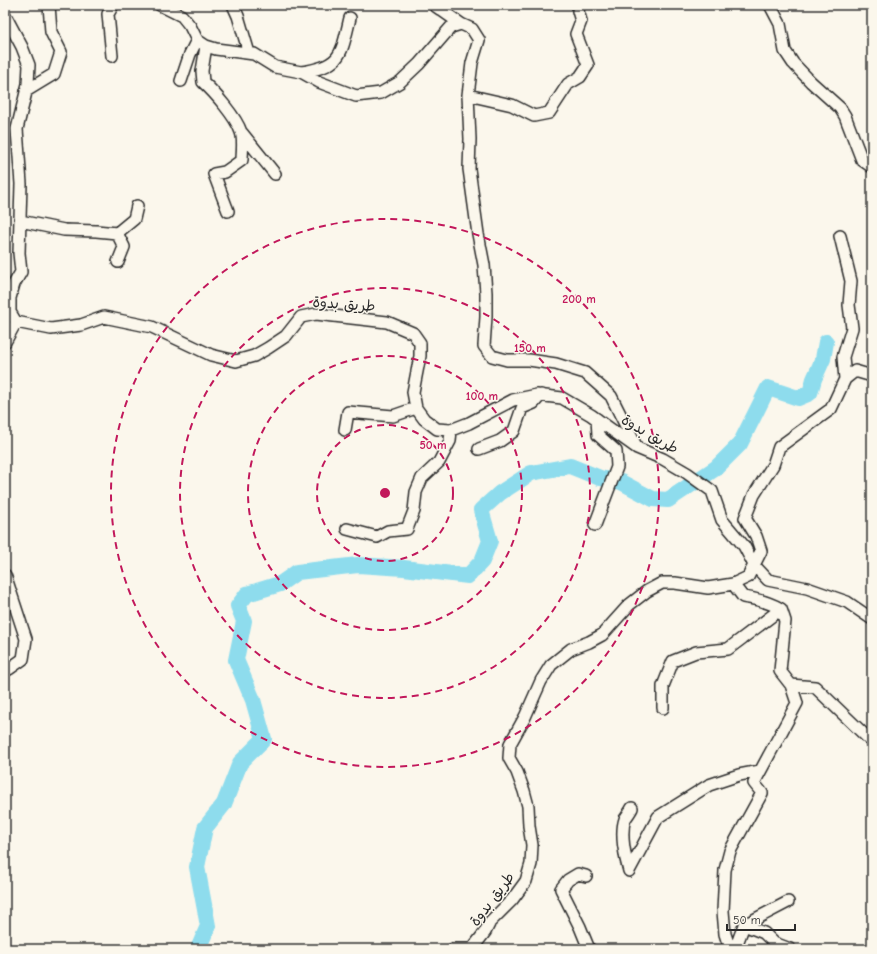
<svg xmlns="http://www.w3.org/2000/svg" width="877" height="954" font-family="'Comic Neue','Playpen Sans Arabic',sans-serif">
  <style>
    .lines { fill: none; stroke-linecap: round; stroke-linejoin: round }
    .river { stroke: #8edced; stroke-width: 16 }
    .minor-casing { stroke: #2b2b2b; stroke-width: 14 }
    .minor { stroke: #fbf7ec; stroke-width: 11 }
    .ring { fill: none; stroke: #c2185b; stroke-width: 2; stroke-dasharray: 7 5 }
    .labels { text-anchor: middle; stroke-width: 3; stroke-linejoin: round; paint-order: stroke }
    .street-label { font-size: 15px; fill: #2b2b2b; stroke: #fbf7ec }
    .centre { fill: #c2185b; stroke: #fbf7ec; stroke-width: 2 }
    .ring-label { font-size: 12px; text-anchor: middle; font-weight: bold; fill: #c2185b; stroke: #fbf7ec; stroke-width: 3; stroke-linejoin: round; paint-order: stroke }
  </style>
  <rect width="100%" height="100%" fill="#fbf7ec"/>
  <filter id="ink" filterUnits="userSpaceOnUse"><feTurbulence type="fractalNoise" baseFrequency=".025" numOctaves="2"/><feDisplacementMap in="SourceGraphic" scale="8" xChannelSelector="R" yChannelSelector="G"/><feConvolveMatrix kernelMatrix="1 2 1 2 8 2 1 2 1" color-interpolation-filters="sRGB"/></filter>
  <g filter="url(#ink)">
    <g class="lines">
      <path class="river" d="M198,949L208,926L197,867L205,828L224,804L240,763L264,739L253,700L236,660L244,621L238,606L247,594L280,584L297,572L358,565L404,568L468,576L482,561L490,541L481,510L500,493L531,473L570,466L600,478L621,482L653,499L668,500L716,468L740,444L768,388L798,398L810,393L814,379L823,359L826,342"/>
      <defs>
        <path id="minor" d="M160,5L182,16L190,26L197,40L206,46L216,49L254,54L275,67L301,72L319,82L356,96L381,93L400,82L419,64L451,27L461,24L472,29L479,40L472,63L468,95
          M233,5L238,16L249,53
          M434,5L461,24
          M579,5L578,11L581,21L576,34L588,65L580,77L568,84L549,113L534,116L512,105L468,95L470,139L469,169L478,234L484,265L486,293V317L484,346L492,356L507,360H529L556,364L585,373L611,396L636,446
          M770,5L780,24L785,51L793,63L811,82L840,108L845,116L862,160L872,167
          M5,15L22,47L29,65L28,84L17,129L21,184L19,253L21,272L14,284L10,298V312L16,322L51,329L81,325L104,317L152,327L211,355L236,361L254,356L268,348L286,336L301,317L316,314L387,322L413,333L420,343V356L413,392L416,408L424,419L437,429L451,430L469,423L513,400L537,395L562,398L591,415L637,448L663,459L687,473L712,491L722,520L744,546L754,565L748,577L733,584L708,588L675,583H662L647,591L629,605L602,635L589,642L571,649L551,665L541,681L525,717L510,744L509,758L517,772L524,791L528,806L529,826L532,845L531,864L526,881L512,900L490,922L485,932L472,949
          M206,46L202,71L203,82C215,93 236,117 241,132C244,140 242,152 242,160L225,172L214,174L228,211
          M112,56L108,14L113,5
          M301,72C342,66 341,55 350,18
          M181,81L190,54L197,40
          M26,91L54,74L61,52L51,32L49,5
          M242,133L275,174
          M20,221L64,230L96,231L117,233L134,219L137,206
          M117,233L124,247L118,262
          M840,236L851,281L849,305L852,328L843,357L845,379
          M5,342L16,322
          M872,376L855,371L845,379L831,409L779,447L773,465L754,495L745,518L756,536L761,551L754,565L768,580L807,588L847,602L872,619
          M345,430L348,412L393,416L416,408
          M479,449L500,441L514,431L522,408L534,403L541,395
          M595,525L617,467L616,451L598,435L597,419
          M347,529L377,537L388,531L407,529L414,511L416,492L422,478L439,462L450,441L451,430
          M5,575L26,639L23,659L9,669
          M791,685L815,687L872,742
          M663,708V686L673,661L696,652L728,649L781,609
          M632,808C630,812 627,816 625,819C620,833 625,858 629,871L658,817L709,785L739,775L760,771
          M586,876L578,874L568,880L561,889L580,927L589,949
          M744,925L764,933L774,943L790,949
          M453,949H472
          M730,949L725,934L723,911L725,870L730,851L762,793L754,783L797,703L791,685L780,671L785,621L781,609C769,602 757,599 743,597L733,584
          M735,949L744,925L788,902"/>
      </defs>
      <use href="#minor" class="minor-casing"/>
      <use href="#minor" class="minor"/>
    </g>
  </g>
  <g class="ring">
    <circle cx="385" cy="493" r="68"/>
    <circle cx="385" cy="493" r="137"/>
    <circle cx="385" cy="493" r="205"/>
    <circle cx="385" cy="493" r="274"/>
  </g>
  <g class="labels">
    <g class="street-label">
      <text transform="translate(344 304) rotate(4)" y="5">طريق بدوة</text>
      <text transform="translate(650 434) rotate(30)" y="5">طريق بدوة</text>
      <text transform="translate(492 899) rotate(-53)" y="5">طريق بدوة</text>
    </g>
  </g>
  <circle cx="385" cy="493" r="6" class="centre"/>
  <g class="ring-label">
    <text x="579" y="303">200 m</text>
    <text x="530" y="352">150 m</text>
    <text x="482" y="400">100 m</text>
    <text x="433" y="449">50 m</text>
  </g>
  <rect width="877" height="954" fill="none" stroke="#fbf7ec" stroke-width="20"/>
  <rect x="10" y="10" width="857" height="934" fill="none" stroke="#2b2b2b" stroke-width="1.5" filter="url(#ink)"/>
  <path d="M727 924v6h68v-6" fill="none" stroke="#2b2b2b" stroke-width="2"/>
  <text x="733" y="924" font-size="12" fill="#2b2b2b" stroke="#fbf7ec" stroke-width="3" paint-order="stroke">50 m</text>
</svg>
